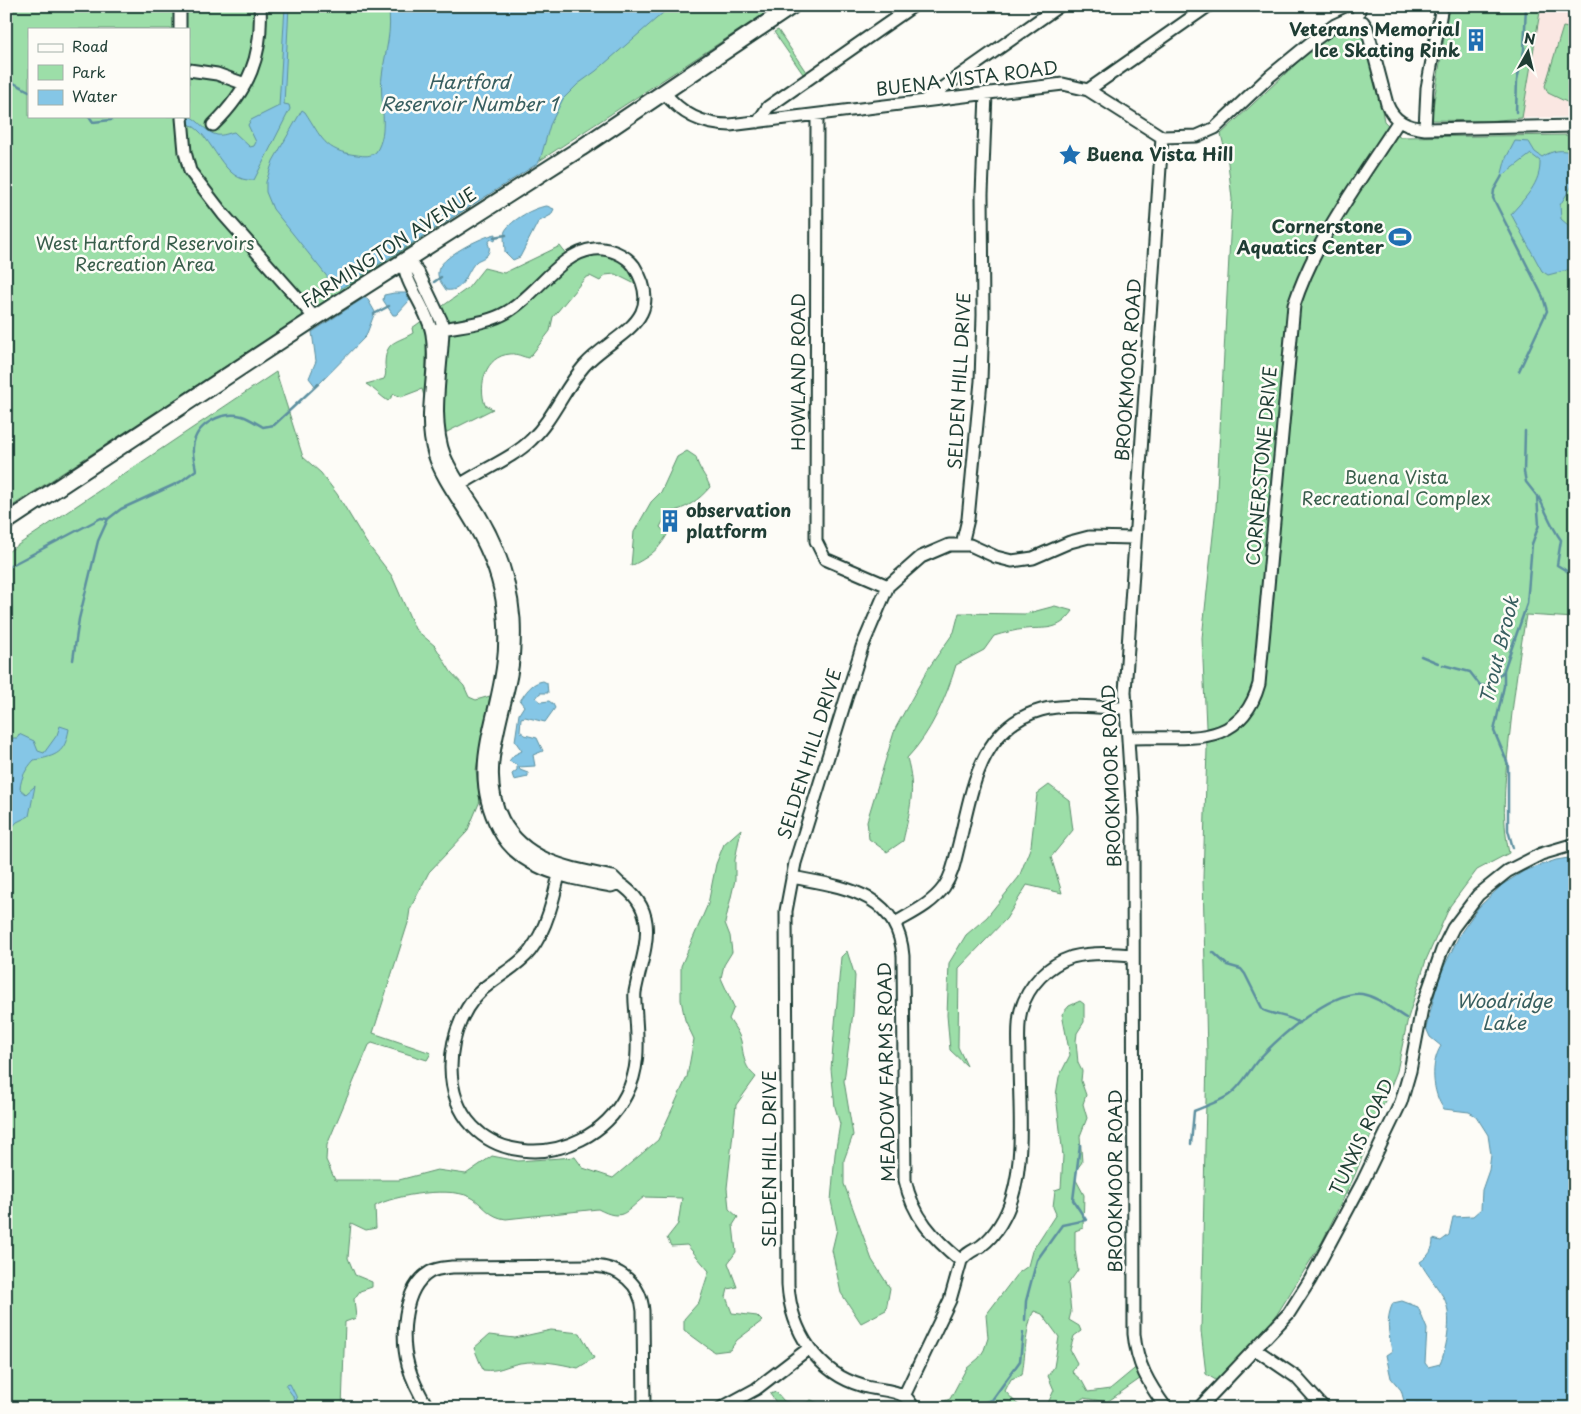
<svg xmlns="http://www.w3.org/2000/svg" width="1581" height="1414" font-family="'Playpen Sans',sans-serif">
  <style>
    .built { fill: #fae7e2 }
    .green { fill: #9cdea8; stroke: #5e8e6e; fill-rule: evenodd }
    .water { fill: #85c6e6; stroke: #5c8f9f }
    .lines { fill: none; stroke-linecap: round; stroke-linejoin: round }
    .stream { stroke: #5c8f9f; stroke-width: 2.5 }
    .minor-casing { stroke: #1f3d34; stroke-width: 15 }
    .major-casing { stroke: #1f3d34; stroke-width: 19 }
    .minor { stroke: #fdfcf7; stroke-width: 11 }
    .major { stroke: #fdfcf7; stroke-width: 15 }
    .labels { text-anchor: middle; stroke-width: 5; stroke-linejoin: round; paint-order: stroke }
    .poi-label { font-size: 18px; font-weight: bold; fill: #1f3d34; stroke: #fdfcf7; text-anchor: end }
    .street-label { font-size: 18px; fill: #1f3d34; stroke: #fdfcf7 }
    .park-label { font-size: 18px; fill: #385d4b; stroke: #fdfcf7 }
    .water-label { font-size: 19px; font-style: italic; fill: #385f60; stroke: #fdfcf7 }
  </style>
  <rect width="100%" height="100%" fill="#fdfcf7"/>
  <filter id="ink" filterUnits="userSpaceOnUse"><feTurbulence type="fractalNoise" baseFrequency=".02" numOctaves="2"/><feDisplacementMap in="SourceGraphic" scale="10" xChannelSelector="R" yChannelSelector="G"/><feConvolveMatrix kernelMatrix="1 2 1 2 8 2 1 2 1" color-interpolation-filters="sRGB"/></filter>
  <g filter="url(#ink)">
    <path class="built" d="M1541,6H1575V117L1522,118Z"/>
    <path class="green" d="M6,6H776L6,510ZM29,29H189V116H29Z
      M1449,6H1541L1522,118L1486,121L1431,120Z
      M1346,23L1367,30L1384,121L1399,137L1575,135V618L1526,615C1519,657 1513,699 1509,741C1505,779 1501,816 1509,853L1477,870L1450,906L1426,960L1408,1018L1397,1071L1354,1177L1322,1242L1261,1340L1219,1382L1206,1374L1201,1331L1207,1055L1203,878L1207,749L1202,638L1216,507L1232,199L1228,163L1221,134L1300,60L1298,54Z
      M1563,27L1575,29V106L1548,93L1545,86Z
      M778,30L806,72L803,74L774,32Z
      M560,246L569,258L609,250L643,280L635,284L615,274L605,275L600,281L590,276L585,278L553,317L550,331L529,358C523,357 516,353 510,354C485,356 478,385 485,405L493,409L439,436V397L424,396L422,389L401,397L394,394L388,401C380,396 375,389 366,384L384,379C387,373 385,370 385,363C386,340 397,343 413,333L412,328L468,288L484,268L504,273Z
      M276,372L303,457L321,473L337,494L366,542L392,576L415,629L435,646L451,672L464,686L469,697L476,700L490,696L476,770L480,801L467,832L429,872L410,909L408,923L373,1033L431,1053L427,1060L372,1043L369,1045L327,1145L326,1160L335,1180H399L437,1170L466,1174L492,1156L518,1161L575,1157L583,1168L613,1178L658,1140L687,1077L694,1039L685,1020L681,1000V966L708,904L716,864L724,844L741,829L735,860V880L725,923L730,936L732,952L724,965L721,978L734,1007L729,1019C733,1025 739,1033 741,1041C744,1056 743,1066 756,1077L736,1105L727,1188L729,1209L738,1217L733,1225L736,1252L728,1263L737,1287L728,1289L726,1297L732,1313L757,1316L762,1321L737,1340L730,1350L714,1352L684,1330V1319L699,1302L709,1271L687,1245L671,1246L667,1238L678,1224L682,1198L644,1197C625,1212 623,1222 598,1209L506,1219C490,1217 486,1208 474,1199C454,1185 394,1195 375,1206L376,1228L366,1230L351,1223L348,1258L355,1275L372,1282V1287L360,1291L354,1299L356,1318L345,1322L342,1408H6V553Z
      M687,451L696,457C698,469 706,475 710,487C699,500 685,510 668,512L660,527L667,535C658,551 647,558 631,566L634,532L651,502L661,492L677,457Z
      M1055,606L1073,611C1058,632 1046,627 1025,629C1015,630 1004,633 994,636L984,650L956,665C946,698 931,733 907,758C916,789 910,810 903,841L887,852L869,839L867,821L895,729L928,669L954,632L959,613L1025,614Z
      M1049,785L1069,800L1073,830L1051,857L1062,893L1027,885L1006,919L959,968L958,1047L967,1066L950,1050L947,1015L949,963L966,935L987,917L1019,877L1031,846L1037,794Z
      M847,951L855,976L853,1013L844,1081L853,1135L844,1160V1184L872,1260L890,1288L886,1310L861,1323L841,1293L832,1250L837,1229L831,1201L835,1154L840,1124L835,1107L831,1069L841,957Z
      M1080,1001L1084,1004V1022L1077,1033L1076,1041L1078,1063L1082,1071L1081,1081L1086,1095L1083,1104L1087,1118L1080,1136L1082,1162L1077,1169L1076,1180L1084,1195L1083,1228L1075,1231V1250L1078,1270L1068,1284L1071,1312L1069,1320L1079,1326L1081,1331L1074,1336L1070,1350L1077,1363L1072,1372L1082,1381L1088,1392L1110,1389L1139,1365L1144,1376L1107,1402L1083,1398L1069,1408H1041L1049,1401L1054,1390L1048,1376L1054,1367L1059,1337L1042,1314L1034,1311C1026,1323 1025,1358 1022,1375L1011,1379L1005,1391L1016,1403L1024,1408H933L936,1404L950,1399L966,1369L979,1358L984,1350L988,1338L986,1315L1017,1274L1028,1266L1032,1251L1056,1214L1053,1207L1055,1190L1061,1188L1063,1156L1056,1095L1059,1077L1070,1055L1062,1014L1069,1006Z
      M551,1330L580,1333L594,1358L578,1368C557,1363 541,1360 520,1363C505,1366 499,1372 483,1370L474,1348L489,1335L515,1338Z
      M776,1392L784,1401L800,1406L811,1400L818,1403L820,1408H780L770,1394Z"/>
    <path class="water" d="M285,6H289L284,104L289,105L290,109L254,180C222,184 214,135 189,124V116C199,120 206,133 217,135C223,136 229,133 234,132L250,147L254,146L256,142L248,125L251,120L279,106Z
      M388,6H671L596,71L578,84L563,99L550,125L540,160L537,164L340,289L333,284L273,209L266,192V182L273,161L302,110L305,112C322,138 324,151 357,155C365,156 370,157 376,152C390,131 379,100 382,76C385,51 393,31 388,6Z
      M1515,141L1529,142L1535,152L1542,157C1553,150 1562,149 1574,153L1575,181L1560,205L1561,219L1575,231V268L1548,275L1542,271L1511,214C1525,198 1541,183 1540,161L1531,154L1501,177L1506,158Z
      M547,206L554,209L551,215L538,222L520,257L513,260L505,252C505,246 503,237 505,231C511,220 535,207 547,206Z
      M496,234L495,241L491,239L488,243C489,246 490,248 489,251C487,258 482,258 477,261C466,270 465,293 446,290C443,285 437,279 438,272C438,258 483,236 496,234Z
      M394,293H406L410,300L396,315H393L383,300L384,295Z
      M364,298H367L375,312L366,336L316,387L309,378L316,361L312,332Z
      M543,681L547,683L548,693H540L536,698L541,702L549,701L553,704L555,708L545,722L525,717L521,718L520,731L525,735L537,738L543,751L533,755L535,766L519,767L520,770L528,773V777L514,780L512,774L517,770V765L509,761L514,755L522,751L515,741L519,714L524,706L520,701C526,692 531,683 543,681Z
      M60,726L69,729C65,753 57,756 34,760C26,769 21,777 20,789L26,794L35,786L29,816L17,822L6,834V738H17L19,734L34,741L38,751L44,753L57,735Z
      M1575,857V1408H1422L1419,1404L1406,1408L1401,1390L1391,1378L1386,1355L1392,1351C1389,1334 1385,1319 1393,1303L1402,1301L1418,1307L1427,1329L1425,1363L1428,1367L1440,1364C1447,1348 1453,1315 1444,1298C1437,1286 1427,1275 1420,1262C1429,1256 1433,1250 1433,1239L1441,1241L1449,1235L1453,1217L1473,1216L1481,1209L1482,1190L1489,1170L1491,1155L1488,1135L1476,1116L1469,1112L1444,1109C1432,1093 1430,1063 1441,1046L1430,1037L1426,1028L1435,993L1439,977L1460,934L1478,908L1502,885L1524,871L1556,860Z
      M290,1384L296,1396L299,1408H295L293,1396L285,1385Z"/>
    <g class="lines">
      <path class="stream" d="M6,79L29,91
        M1516,112L1517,80L1524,50L1526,6
        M89,116L93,122L111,120L114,116
        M1502,176L1494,190L1493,198L1543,297L1547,311L1519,371
        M494,237L506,235
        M434,282L441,277
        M374,314L389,306
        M1538,496C1546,511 1551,526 1561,540L1557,565L1575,576
        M6,568L101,518L107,519
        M1421,656L1438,663
        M73,660L79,619L98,541L108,519L121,509L180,482L196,470C195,463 192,455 193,447C195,424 222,411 242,416C249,418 256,423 263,427L274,425L318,384
        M1443,665L1470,672L1480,685L1488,686L1504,671
        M1513,848L1508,830V764L1494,731L1504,686V670L1527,604L1532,544L1539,525L1537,496L1526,482L1524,472L1525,431
        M1213,952L1227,965L1241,969L1245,974L1263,1010C1275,1016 1289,1015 1299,1023
        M1191,1144L1194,1111C1205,1106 1219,1102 1229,1095C1242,1086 1248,1072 1258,1060C1278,1038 1331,990 1362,994C1379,997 1392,1010 1406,1018
        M1025,1320L1026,1301L1037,1260L1062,1225L1086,1220L1073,1200L1080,1145
        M974,1408L978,1404L992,1400L1020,1361L1023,1333"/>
      <defs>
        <path id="minor" d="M180,6V29
          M1357,19L1360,6
          M189,70L217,74L245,84
          M1088,90L1208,6
          M664,92C681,114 702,125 730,125L1063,84L1088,90L1162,137L1197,136L1215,128L1270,76L1309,44L1335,25L1350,18L1363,22L1367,28L1387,104C1394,122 1407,127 1425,129L1575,126
          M925,100L1059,6
          M817,115L816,541L825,559L888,586
          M182,118L185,152L190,171L223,214L315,318
          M758,122L768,107L913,6
          M213,125C249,90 263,56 260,6
          M1425,129L1427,88L1442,6
          M1162,137L1125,692L1133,818L1134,1334C1137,1364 1148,1383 1166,1408
          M404,261L412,265L418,272L441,320L443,329C442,369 430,419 445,457C454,478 468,496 480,515C499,547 511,582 514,619C515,638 514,657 511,675C502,722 479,775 503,820C526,862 570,868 613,877L619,883L611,886C569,878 519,871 498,829C467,770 496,724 503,664C506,643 505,621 502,600C497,568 484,541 467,514C455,495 441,476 434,454C422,414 438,375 432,334C428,309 404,284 404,261Z
          M438,330C460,325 487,324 507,312C538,294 559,253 594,249C608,247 626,255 634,266C669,322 612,334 584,366C564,389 553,419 531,440C512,459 477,472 454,489
          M962,544L968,519L981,381L983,315L982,194L986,94
          M1128,738C1183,735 1240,752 1259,684L1294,305C1316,238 1360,181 1398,122
          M560,870C554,897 547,929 530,951C520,964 505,972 492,982C465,1000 451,1035 451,1067C452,1171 584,1176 626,1095C639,1071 638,1045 636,1018C636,1010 634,1000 635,992C643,950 663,912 619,883
          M792,877C843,887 898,892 903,956L905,1180C913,1217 933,1238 961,1261L950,1300L904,1396
          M895,923C912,913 932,904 944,887C953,874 955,859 959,844C972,791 979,727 1041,710C1068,703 1098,708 1125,708
          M961,1261C967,1252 973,1251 981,1246C996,1235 1007,1215 1012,1198C1025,1157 1019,1102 1019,1059C1019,1042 1017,1025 1021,1010C1028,985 1048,965 1072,957C1091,952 1113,953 1133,955
          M1255,1349L1296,1377L1324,1408
          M428,1408C420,1395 412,1380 408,1365C401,1339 402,1288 430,1272C437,1268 444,1268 452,1267L593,1266C620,1267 641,1284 643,1311L644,1408
          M721,1408L756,1389L808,1349
          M914,1408C911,1404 908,1398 904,1396C893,1389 875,1390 863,1386C817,1373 791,1331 788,1285L786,911L795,863L862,647L888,586L921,557L949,545H970L996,557L1012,561L1033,558L1070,542L1089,537L1134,538
          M1199,1408L1289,1313L1310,1280L1363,1181L1401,1102L1410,1071L1422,1008L1442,950L1453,928L1478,895L1508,871L1541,854L1575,844"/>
        <path id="major" d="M6,522L315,318L581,148L792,6"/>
      </defs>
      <use href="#minor" class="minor-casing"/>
      <use href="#major" class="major-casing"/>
      <use href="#minor" class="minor"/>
      <use href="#major" class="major"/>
    </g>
  </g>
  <defs>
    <symbol id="building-bare" viewBox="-9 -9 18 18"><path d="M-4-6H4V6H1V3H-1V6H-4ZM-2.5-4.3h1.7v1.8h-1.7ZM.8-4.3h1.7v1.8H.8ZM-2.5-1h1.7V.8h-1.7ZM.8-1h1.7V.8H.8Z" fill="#1f6fb2" stroke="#fdfcf7" stroke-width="2.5" paint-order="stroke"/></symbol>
    <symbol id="sight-bare" viewBox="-9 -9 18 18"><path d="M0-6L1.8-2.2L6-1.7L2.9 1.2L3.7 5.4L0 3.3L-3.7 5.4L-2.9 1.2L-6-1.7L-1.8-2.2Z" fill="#1f6fb2" stroke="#fdfcf7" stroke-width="2.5" paint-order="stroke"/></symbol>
    <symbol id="stadium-bare" viewBox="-9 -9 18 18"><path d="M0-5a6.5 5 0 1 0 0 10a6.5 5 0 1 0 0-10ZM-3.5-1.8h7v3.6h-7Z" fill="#1f6fb2" stroke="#fdfcf7" stroke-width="2.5" paint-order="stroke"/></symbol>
  </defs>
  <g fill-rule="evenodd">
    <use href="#building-bare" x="1460" y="24" width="32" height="32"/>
    <use href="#sight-bare" x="1054" y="139" width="32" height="32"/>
    <use href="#stadium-bare" x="1384" y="221" width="32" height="32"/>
    <use href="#building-bare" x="654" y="505" width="32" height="32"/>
  </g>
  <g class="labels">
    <g class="poi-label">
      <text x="1460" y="36">Veterans Memorial<tspan x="1460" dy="21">Ice Skating Rink</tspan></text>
      <text x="1086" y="161" text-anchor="start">Buena Vista Hill</text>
      <text x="1384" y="233">Cornerstone<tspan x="1384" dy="21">Aquatics Center</tspan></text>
      <text x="686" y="517" text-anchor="start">observation<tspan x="686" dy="21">platform</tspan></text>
    </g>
    <g class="street-label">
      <text transform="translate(967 79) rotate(-7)" y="6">BUENA VISTA ROAD</text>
      <text transform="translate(389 248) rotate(-33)" y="6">FARMINGTON AVENUE</text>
      <text transform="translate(1129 370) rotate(-86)" y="6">BROOKMOOR ROAD</text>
      <text transform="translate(799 372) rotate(-90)" y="6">HOWLAND ROAD</text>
      <text transform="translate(960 381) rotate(-87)" y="6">SELDEN HILL DRIVE</text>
      <text transform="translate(1262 466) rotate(-85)" y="6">CORNERSTONE DRIVE</text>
      <text transform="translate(810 754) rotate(-73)" y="6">SELDEN HILL DRIVE</text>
      <text transform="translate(1112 776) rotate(-92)" y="6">BROOKMOOR ROAD</text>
      <text transform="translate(887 1072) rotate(-91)" y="6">MEADOW FARMS ROAD</text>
      <text transform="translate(1362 1137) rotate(-65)" y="6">TUNXIS ROAD</text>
      <text transform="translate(770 1159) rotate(-90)" y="6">SELDEN HILL DRIVE</text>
      <text transform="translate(1116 1181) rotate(-90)" y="6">BROOKMOOR ROAD</text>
    </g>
    <g class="park-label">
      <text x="145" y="250">West Hartford Reservoirs<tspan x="145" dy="21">Recreation Area</tspan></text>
      <text x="1396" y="484">Buena Vista<tspan x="1396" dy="21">Recreational Complex</tspan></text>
    </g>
    <g class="water-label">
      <text x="469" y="89">Hartford<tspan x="469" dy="22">Reservoir Number 1</tspan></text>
      <text transform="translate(1499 650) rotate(-76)" y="7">Trout Brook</text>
      <text x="1504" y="1008">Woodridge<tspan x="1504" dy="22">Lake</tspan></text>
    </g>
  </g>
  <rect width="1581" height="1414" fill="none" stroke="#fdfcf7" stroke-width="25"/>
  <rect x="12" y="12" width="1556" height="1389" fill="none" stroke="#1f3d34" stroke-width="2" filter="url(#ink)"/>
  <rect x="28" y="28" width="162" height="90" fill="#fdfcf7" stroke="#a4b0a9"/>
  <rect x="38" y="44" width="25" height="8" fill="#fdfcf7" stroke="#a4b0a9"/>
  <text x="72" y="52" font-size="15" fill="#1f3d34">Road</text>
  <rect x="38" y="65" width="25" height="15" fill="#9cdea8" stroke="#a4b0a9"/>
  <text x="72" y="78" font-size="15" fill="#1f3d34">Park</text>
  <rect x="38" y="90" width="25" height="15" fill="#85c6e6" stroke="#a4b0a9"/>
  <text x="72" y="102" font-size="15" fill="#1f3d34">Water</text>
  <g transform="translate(1528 52) rotate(8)" stroke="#fdfcf7" stroke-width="4" paint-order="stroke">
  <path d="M0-4L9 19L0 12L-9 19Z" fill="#1f3d34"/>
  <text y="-8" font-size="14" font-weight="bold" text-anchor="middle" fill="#1f3d34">N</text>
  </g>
</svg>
